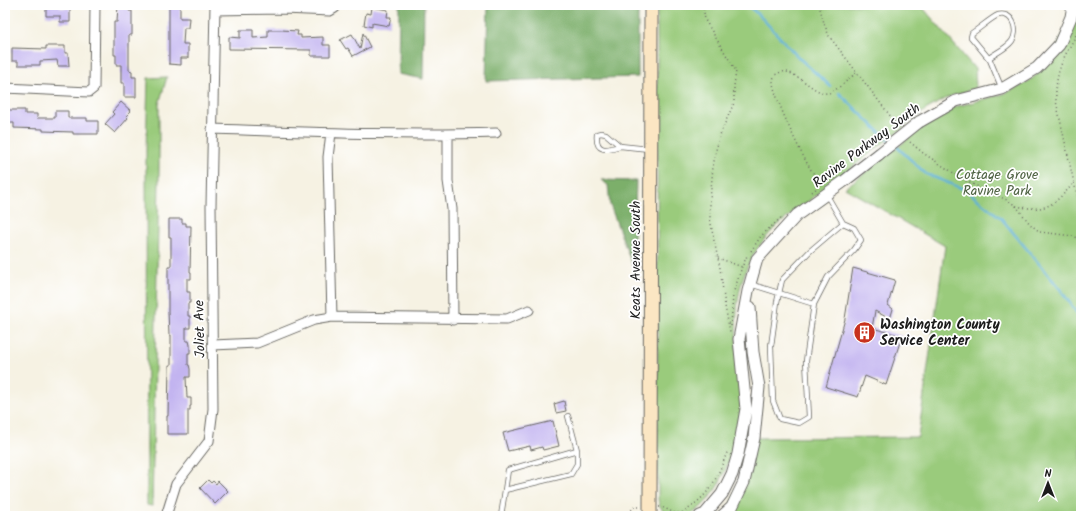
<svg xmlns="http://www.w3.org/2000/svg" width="1086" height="521" font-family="Kalam,sans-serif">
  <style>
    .green { fill: #9acb7b; stroke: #5b744c }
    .forest { fill: #7baf6b; stroke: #4c6644 }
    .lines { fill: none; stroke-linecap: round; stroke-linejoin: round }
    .stream { stroke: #5bb0d7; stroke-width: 2.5 }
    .building { fill: #c2b4f0 }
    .service-casing { stroke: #686762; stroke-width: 6 }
    .minor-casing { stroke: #686762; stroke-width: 11 }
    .tertiary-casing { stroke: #686762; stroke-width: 13 }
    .secondary-casing { stroke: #686762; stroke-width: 15 }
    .path { stroke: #686762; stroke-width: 1.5; stroke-dasharray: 1 3; stroke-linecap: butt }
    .service { stroke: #fff; stroke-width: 4.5 }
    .minor { stroke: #fff; stroke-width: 9 }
    .tertiary { stroke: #fff; stroke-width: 11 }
    .secondary { stroke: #fbe6c3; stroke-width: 13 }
    .tertiary-bridge-casing { stroke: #686762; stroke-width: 13; stroke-linecap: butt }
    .tertiary-bridge { stroke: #fff; stroke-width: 11 }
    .labels { text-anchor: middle; stroke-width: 3.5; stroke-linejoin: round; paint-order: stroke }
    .street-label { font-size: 14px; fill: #1c1c1c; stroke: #fff }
    .park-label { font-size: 14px; fill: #4e6242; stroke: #fff }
    .poi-label { font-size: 14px; font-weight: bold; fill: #1c1c1c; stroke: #fff; text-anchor: start }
  </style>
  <rect width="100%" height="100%" fill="#fff"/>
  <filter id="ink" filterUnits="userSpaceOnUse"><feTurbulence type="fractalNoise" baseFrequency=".025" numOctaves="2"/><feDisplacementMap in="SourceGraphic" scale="8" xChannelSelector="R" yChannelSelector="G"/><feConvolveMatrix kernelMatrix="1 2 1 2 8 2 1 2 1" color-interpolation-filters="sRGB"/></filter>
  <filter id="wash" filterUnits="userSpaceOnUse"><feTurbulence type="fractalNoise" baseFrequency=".012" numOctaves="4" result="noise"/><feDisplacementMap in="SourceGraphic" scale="16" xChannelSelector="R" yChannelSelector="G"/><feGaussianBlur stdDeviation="0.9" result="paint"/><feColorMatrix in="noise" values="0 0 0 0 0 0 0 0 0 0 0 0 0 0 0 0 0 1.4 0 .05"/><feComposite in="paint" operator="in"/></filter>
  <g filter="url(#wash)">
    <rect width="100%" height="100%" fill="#f6f2e3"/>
    <path class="green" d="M657,5H916L924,9L975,69L976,88L951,96L927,109L778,225C729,271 735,319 739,380C741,397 742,421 739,438C737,447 731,457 727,466C721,480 716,491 706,502C701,507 693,515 686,516C672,519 659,513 658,498Z
      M1078,5H1081V516H727L757,438L918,437L945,246L845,188L931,121L955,107L1003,94L1023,85L1034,77L1048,64Z
      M167,77L159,104V179L152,506L147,505L146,151L148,78Z"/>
    <path class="forest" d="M399,5H424L423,79L398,74Z
      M488,5H638V77L486,81Z
      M601,180L636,181L633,267L610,205L608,185Z"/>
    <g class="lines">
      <path class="stream" d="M747,5L759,15L799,58L830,86
        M839,93L889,141
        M895,145L926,174L966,190L1001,218L1060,289L1081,319"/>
    </g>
    <g id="blocks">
      <path class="building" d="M46,5H60V8H70V22H60V16H46Z
        M118,5H129V11H132V35H129V70L132,71V77H136V97H124V83H121V65H116V55H114V22H117Z
        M169,5H180V18H189L188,28H184L183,44H188V58H181V65L169,64Z
        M372,7L388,10L387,17H391L389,26L372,23V27L364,25L366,13L371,14Z
        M240,30H253V38L268,37V30H281L298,31L297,35H301V38L323,37V45H330V56H311V50L229,49V37L240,38Z
        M363,33L370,47L353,56L348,48L346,49L340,40L352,34L360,49Z
        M46,46H65V53H68L69,66H58L57,60L40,61V65H18V61H12V48L46,49Z
        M121,102L131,111L126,116L128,118L115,133L105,124L114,114L112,112Z
        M5,110H25V114H37V118H55V111H68V118H87V121H98V134H73V132L43,131V129L14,128V123H5Z
        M169,219H182V223H186V226H191L190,272H191V279H187V292H190V303H188V316H190V328H186V341H189L190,345V353H188V365H189L190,369V377H186L187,398H191V406H190V410H188V434H167V416H168L169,365H171V335H169L168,311V267H171V237H169Z
        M853,268L895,280L888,305L893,309L890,319L875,311L872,328L902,336L886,385L865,376L858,397L826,387L845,319Z
        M564,401L566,411L556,413L554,404Z
        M553,421L559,446L543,450L542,447L531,450L530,446L508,451L503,433Z
        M208,480L211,483L213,481L216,484L218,481L228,491L215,504L200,488Z"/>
    </g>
  </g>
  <g filter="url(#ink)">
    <use href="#blocks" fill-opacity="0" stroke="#686762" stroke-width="1"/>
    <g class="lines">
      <defs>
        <path id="service" d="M989,58C996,53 1007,48 1012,41C1019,31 1013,11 998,15C991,18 979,29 972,33L971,37L990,60L1002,89
          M601,133L606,134L620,146C607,150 595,153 597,134Z
          M620,146L649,149
          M826,194L843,223L810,251L782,280L777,302L771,346L773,401L780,419L799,423L809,417L806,361L814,304L828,277L854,250L861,240L854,228L843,223
          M750,284L814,304
          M505,490L508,470L577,450
          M167,514L176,516
          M501,516L505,490L571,474L577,464V450L568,416"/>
        <path id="minor" d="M215,10L284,9L330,11L335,8V5
          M5,88L89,92L94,88L95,5
          M212,129C307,132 401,136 496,133
          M331,133L328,157L332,317
          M448,135V181L452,209L453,320
          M213,345L257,343L314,320L332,317L507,319L529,310
          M166,516L176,484L209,441L213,409L211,206L215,5"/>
        <path id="tertiary" d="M919,122L956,101L1002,89L1037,68L1059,45L1071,17L1073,5
          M700,516L705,514L722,494L732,474L738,454L746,409L739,339L748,291L757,259L797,215L843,182L879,154
          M722,516L732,507L744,482L754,438L759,387L753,352L750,307"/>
        <path id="secondary" d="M650,516L651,5"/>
      </defs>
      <use href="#service" class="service-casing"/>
      <use href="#minor" class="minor-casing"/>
      <use href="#tertiary" class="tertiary-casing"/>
      <use href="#secondary" class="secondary-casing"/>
      <path class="path" d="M703,5L705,20L736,71L734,86V103L721,132L716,150L713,167L710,200V218L713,236L720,268L725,306L730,332
        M819,5L824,23L829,36L898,126
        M910,142L923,153L966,181L1009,201L1016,206L1030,224L1040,232L1072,236L1081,239
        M1074,183L1081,208
        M812,192L823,183C820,180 816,177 814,174C804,162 773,95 773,82C773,79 774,75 777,74C792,63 813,96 829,93C836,91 850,78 856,73
        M1016,206C1048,213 1054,204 1074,183L1056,101C1055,82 1059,66 1068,50C1073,41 1078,32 1081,22
        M751,251L761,236L783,216
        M718,258L742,267L747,256
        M731,326L733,294L742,267
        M659,507C667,507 671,514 680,513C685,512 689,509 693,505C713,491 719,472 728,450
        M626,516L634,507H640"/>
      <use href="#service" class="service"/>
      <use href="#minor" class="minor"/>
      <use href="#tertiary" class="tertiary"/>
      <use href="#secondary" class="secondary"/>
      <defs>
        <path id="tertiary-bridge" d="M879,154L919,122"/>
      </defs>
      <use href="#tertiary-bridge" class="tertiary-bridge-casing"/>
      <use href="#tertiary-bridge" class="tertiary-bridge"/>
    </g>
  </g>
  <defs>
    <symbol id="building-disc" viewBox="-11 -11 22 22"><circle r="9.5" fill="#c8321e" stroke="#fff"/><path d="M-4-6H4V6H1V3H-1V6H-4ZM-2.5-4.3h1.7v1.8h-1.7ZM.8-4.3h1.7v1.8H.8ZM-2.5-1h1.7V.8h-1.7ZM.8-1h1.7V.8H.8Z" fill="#fff"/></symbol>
  </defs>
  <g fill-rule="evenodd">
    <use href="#building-disc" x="852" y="320" width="25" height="25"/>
  </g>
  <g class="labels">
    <g class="street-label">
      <text transform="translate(866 145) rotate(-37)" y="5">Ravine Parkway South</text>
      <text transform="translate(635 260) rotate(-90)" y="5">Keats Avenue South</text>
      <text transform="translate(199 329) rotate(-91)" y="5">Joliet Ave</text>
    </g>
    <g class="park-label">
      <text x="997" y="179">Cottage Grove<tspan x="997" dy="16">Ravine Park</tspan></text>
    </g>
    <g class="poi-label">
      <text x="880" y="329">Washington County<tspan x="880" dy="16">Service Center</tspan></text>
    </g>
  </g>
  <rect width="1086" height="521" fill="none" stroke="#fff" stroke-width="20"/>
  <g transform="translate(1048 483)" stroke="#ffffff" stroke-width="3" paint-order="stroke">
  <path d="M0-3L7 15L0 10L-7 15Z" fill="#1c1c1c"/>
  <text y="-6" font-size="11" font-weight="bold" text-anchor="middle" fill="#1c1c1c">N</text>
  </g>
</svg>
